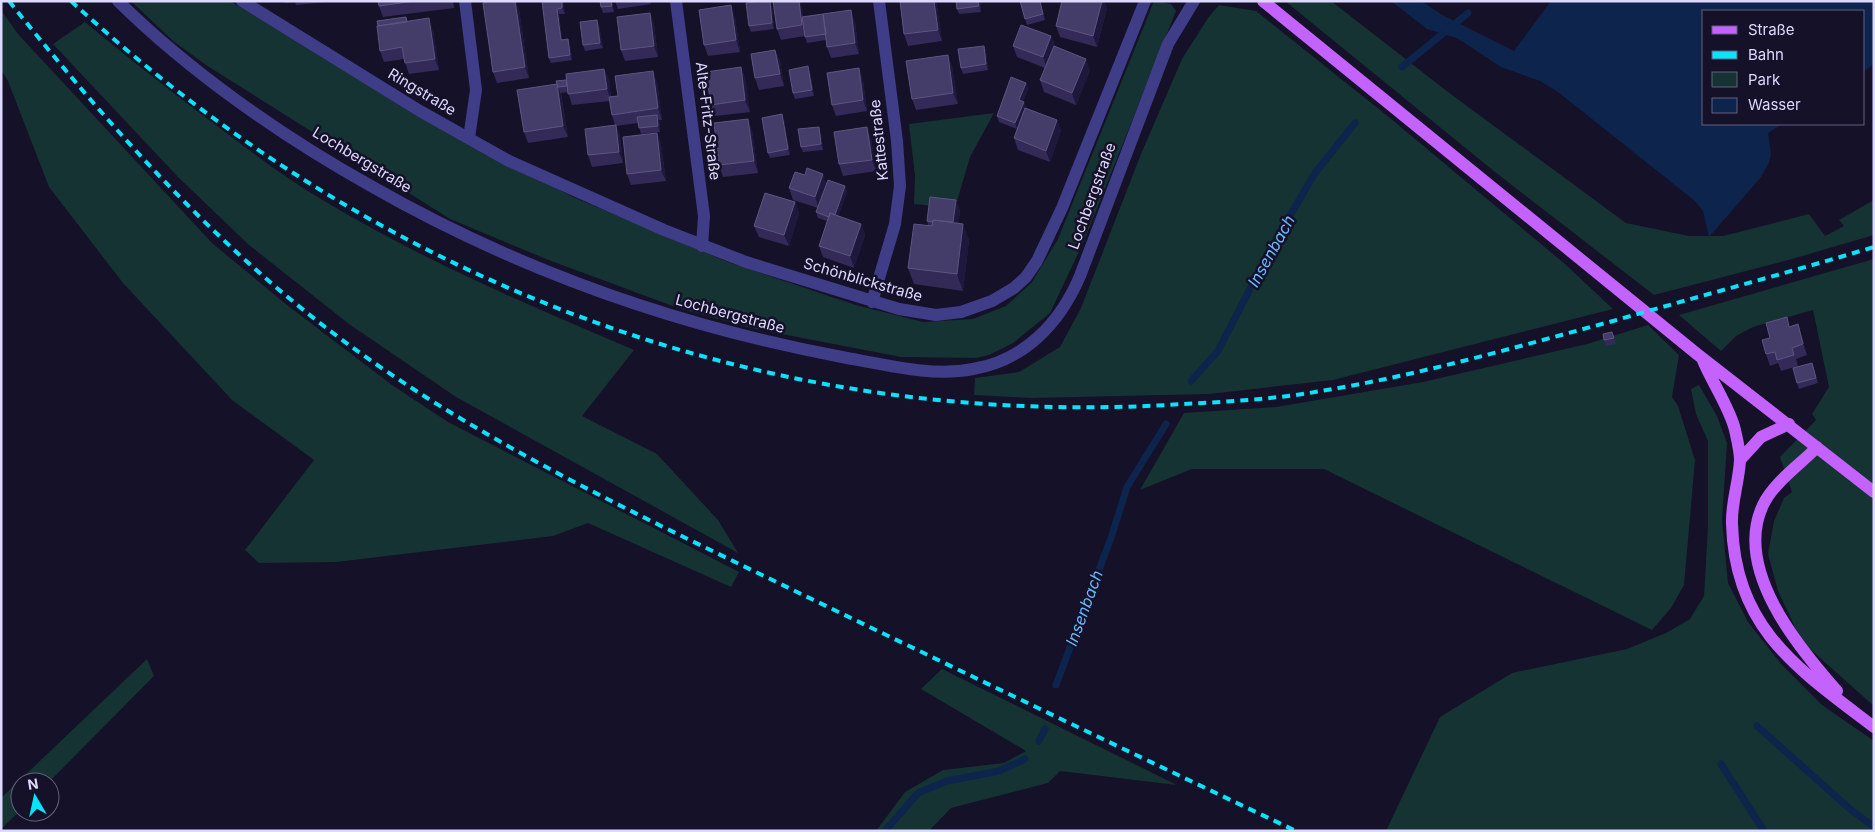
<svg xmlns="http://www.w3.org/2000/svg" width="1875" height="832" font-family="Inter,sans-serif">
  <style>
    .green { fill: #143332 }
    .water { fill: #0d244c }
    .lines { fill: none; stroke-linecap: round; stroke-linejoin: round }
    .stream { stroke: #0d244c; stroke-width: 7 }
    .minor { stroke: #3f3c88; stroke-width: 12 }
    .major { stroke: #c362fd; stroke-width: 12 }
    .rail { stroke: #08e4fc; stroke-width: 4; stroke-dasharray: 8 6; stroke-linecap: butt }
    .wall { fill: #332a57 }
    .shaded-wall { fill: #1f183d }
    .building { fill: #453d69; stroke: #5d5580 }
    .labels { text-anchor: middle; stroke-width: 5; stroke-linejoin: round; paint-order: stroke }
    .street-label { font-size: 15px; fill: #ded9ff; stroke: #151129 }
    .water-label { font-size: 16px; font-style: italic; fill: #69b9fd; stroke: #151129 }
  </style>
  <rect width="100%" height="100%" fill="#151129"/>
  <path class="green" d="M131,1H230L458,138L573,197L728,262L856,305L923,322L973,319L1006,306L1032,282L1058,239L1154,1L1171,4L1176,11L1084,241L1050,313L1013,343L989,355L976,358L901,357L751,328L678,308L546,259L450,219L206,65L173,41Z
    M1285,1H1331L1448,92L1626,223L1689,236H1723L1809,214L1825,236L1844,226L1839,220L1874,200V235L1792,259L1654,295L1495,172Z
    M1219,5L1256,11L1390,118L1565,264L1613,309L1333,380L1209,394L1032,398L974,395L975,378L1019,372L1060,347L1081,308L1141,154L1182,59L1208,18Z
    M1,10L18,34L212,243L287,305L392,385L448,422L739,572L731,587L588,523L553,536L336,562L259,563L245,550L314,460L232,400L123,283L49,187L8,81L1,70Z
    M85,22C127,57 169,90 213,123C248,149 283,177 321,199C420,259 528,305 634,350L582,416L657,454L718,520L738,553L456,397L349,324L249,245L178,177L53,44Z
    M994,113L970,157L955,208L914,204L915,175L909,124Z
    M1874,259V706L1802,642L1778,591L1768,554L1774,521L1784,498L1792,492L1780,457L1816,420L1812,414L1829,387L1813,310L1753,327L1736,336L1721,351L1679,315Z
    M1648,325L1679,355L1672,397L1678,406L1695,460L1684,585L1671,608L1652,630L1324,469H1192L1140,490L1184,413L1276,407L1423,382L1587,344Z
    M1699,385L1717,416L1727,443L1722,520L1728,583L1748,622L1782,665L1822,705L1874,741V831H1386L1440,717L1512,673L1627,649L1666,633L1690,619L1704,596L1708,526V441L1696,414L1691,389Z
    M147,659L154,676L49,782H20V811L1,829V798Z
    M942,669L1177,785L1060,771L1048,783L951,808L929,831H876L905,792L943,770L1004,763L1026,751L921,689Z"/>
  <path class="water" d="M1391,1H1421L1444,16L1514,51L1551,1H1874V64L1864,71V11H1704V124H1782L1768,133L1771,154L1769,163L1761,177L1709,237L1703,211L1695,201L1558,92L1540,81L1501,67L1457,38L1427,29Z"/>
  <g class="lines">
    <path class="stream" d="M1402,67L1468,13
      M1191,381L1218,351L1271,248L1315,173L1355,123
      M1056,685L1111,538L1127,487L1166,424
      M1757,726L1850,809L1874,827
      M1039,741L1045,729
      M1721,764L1764,831
      M885,831L918,793L947,781L999,771L1025,759"/>
    <path class="minor" d="M118,1C190,72 283,137 371,186C518,270 680,327 847,358C887,365 933,377 973,369C1025,360 1060,323 1080,276L1168,44L1194,1
      M242,1L420,111L509,161L664,230L746,262L899,309L936,315L961,312L992,301L1014,288L1026,277L1037,261L1062,208L1145,1
      M465,1L476,90L469,138
      M676,1L704,216L702,246
      M872,302L895,224L900,186L897,141L879,1"/>
    <path class="major" d="M1263,1L1697,354L1874,492
      M1702,358C1711,381 1730,408 1735,430C1737,439 1740,451 1740,460C1739,482 1731,503 1732,524C1735,629 1798,669 1874,727
      M1817,447C1800,465 1774,482 1763,505C1733,569 1798,647 1837,691
      M1740,460L1761,437L1789,424"/>
    <path class="rail" d="M9,1C108,125 213,244 341,339C481,443 641,516 797,592C963,672 1129,752 1296,831
      M71,1C373,279 755,428 1167,405C1218,402 1271,400 1321,391C1420,375 1516,347 1613,321C1700,296 1787,273 1874,247"/>
  </g>
  <path class="wall" d="M284,1H326V2L296,5L295,2L285,3Z
    M378,1H453L454,8L383,17L379,6Z
    M542,1H563L565,14H559L562,40L570,45L572,60L551,63L549,58Z
    M600,1H612L614,12L603,13L601,7Z
    M615,1H650L651,4L618,9Z
    M900,1H936L937,6L942,41L908,46L904,34Z
    M956,1H980L981,12L959,14L957,9Z
    M1020,1H1040L1045,20L1027,25Z
    M1062,1H1104L1107,8L1097,47L1060,37L1056,26Z
    M772,6L774,29L751,32L749,26Z
    M519,9L529,78L497,83L493,72Z
    M650,13L654,24L658,57L625,61L621,50Z
    M406,17L408,22L433,30L439,70L409,74L404,59L384,62L380,51Z
    M735,17L740,52L708,56L704,45Z
    M804,17L855,22L859,54L831,58L827,47L826,40L807,43L805,36L781,40L777,29Z
    M597,20L599,25L603,48L585,51L583,45Z
    M1051,36L1055,46L1090,70L1076,105L1044,92L1040,80L1045,68L1017,57L1013,46Z
    M984,46L986,51L988,70L963,74L961,68Z
    M775,50L780,61L784,86L759,90L755,78Z
    M952,66L958,104L916,110L912,99Z
    M741,67L745,78L750,112L715,116L711,105Z
    M604,69L609,80L611,97L618,96L657,82L662,120H659L660,132L641,134L638,123L616,126L620,136L623,163L592,167L588,155L615,125L612,115L610,101L572,105L568,92L561,93L568,137L528,143L524,132L557,84L566,80Z
    M810,72L814,96L795,99L793,93Z
    M863,80L867,111L836,116L832,105Z
    M1026,83L1028,89L1023,101L1026,108L1057,120L1061,131L1050,162L1018,150L1014,138L1017,129L999,122L997,116Z
    M784,120L790,155L770,158L768,153Z
    M752,130L758,173L723,177L719,165Z
    M657,133L661,144L666,181L631,185L627,174Z
    M821,133L823,150L803,152L801,147Z
    M871,139L876,171L843,176L839,164Z
    M826,184L845,186L847,192L838,216L861,224L865,235L854,268L823,257L819,246L827,221L818,218L816,212L818,208L793,200L789,188Z
    M956,200L960,212L958,223L969,240L963,291L914,284L908,268L928,225L927,221Z
    M795,202L799,213L789,246L759,237L754,226Z
    M1798,324L1807,355L1796,359L1798,366L1781,371L1778,363L1770,366L1766,354L1770,338L1790,327Z
    M1614,338L1616,344L1606,346L1604,340Z
    M1812,363L1818,383L1799,389L1797,383Z"/>
  <path class="shaded-wall" d="M515,1H516L519,9L529,78L525,67Z
    M562,1H563L565,14L562,8Z
    M611,1H612L614,12L612,6Z
    M770,1L772,6L774,29L772,23Z
    M799,1H801L806,36L802,25Z
    M934,1H936L937,6L942,41L938,30Z
    M978,1H980L981,12L979,6Z
    M1102,1H1104L1107,8L1097,47L1093,36Z
    M731,5L735,17L740,52L736,40Z
    M557,9L559,14L563,46L561,40Z
    M851,10L855,22L859,54L855,43Z
    M650,13L654,24L658,57L654,46Z
    M429,18L433,30L439,70L435,59Z
    M597,20L599,25L603,48L600,43Z
    M1051,36L1055,47L1047,69L1043,57Z
    M568,39L570,45L572,60L570,55Z
    M984,46L986,51L988,70L986,64Z
    M775,50L780,61L784,86L780,74Z
    M948,55L952,66L958,104L953,93Z
    M1086,59L1090,70L1076,105L1072,93Z
    M808,66L810,72L814,96L812,90Z
    M741,67L745,78L750,112L745,100Z
    M859,68L863,80L867,111L863,100Z
    M604,69L609,80L611,100L607,89Z
    M653,71L657,82L662,120L658,108Z
    M1026,83L1028,89L1021,106L1019,100Z
    M557,84L561,95L568,137L563,126Z
    M1024,102L1026,108L1017,129L1015,123Z
    M782,114L784,120L790,155L788,149Z
    M657,115L659,120L660,132L658,126Z
    M748,119L752,130L758,173L754,161Z
    M1057,120L1061,131L1050,162L1046,151Z
    M616,125L620,136L623,163L619,152Z
    M819,127L821,133L823,150L821,144Z
    M867,127L871,139L876,171L872,160Z
    M657,133L661,144L666,181L661,170Z
    M823,174L827,185L819,208L815,197Z
    M845,186L847,192L836,224L833,218Z
    M956,200L960,212L957,235L953,224Z
    M795,202L799,213L789,246L784,235Z
    M861,224L865,235L854,268L850,256Z
    M963,224L969,240L963,291L957,274Z
    M1798,324L1802,336L1807,355L1803,344Z"/>
  <path class="building" d="M378,1H415L379,6Z
    M492,1H515L525,67L493,72L483,3Z
    M542,1H562V8L557,9L561,40L568,39L570,55L549,58Z
    M600,1H611L612,6L601,7Z
    M760,1H770L772,23L749,26L746,3Z
    M773,1H799L802,25L777,29Z
    M900,1H934L938,30L904,34Z
    M956,1H978L979,6L957,9Z
    M1020,1H1040L1043,14L1025,19Z
    M1062,1H1102L1093,36L1056,26Z
    M731,5L736,40L704,45L699,10Z
    M851,10L855,43L827,47L823,14Z
    M650,13L654,46L621,50L617,17Z
    M823,14L826,34L805,37L802,17Z
    M406,17L407,22L378,26L377,21Z
    M429,18L435,59L405,63L402,47L380,51L377,26Z
    M597,20L600,43L583,45L580,22Z
    M1021,25L1051,36L1043,57L1013,46Z
    M984,46L986,64L961,68L958,49Z
    M1054,46L1086,59L1072,93L1040,80Z
    M775,50L780,74L755,78L751,54Z
    M948,55L953,93L912,99L906,61Z
    M808,66L812,90L793,93L789,70Z
    M741,67L745,100L711,105L706,72Z
    M859,68L863,100L832,105L827,73Z
    M604,69L607,89L568,94L566,74Z
    M653,71L658,108L612,115L609,97L618,96L615,76Z
    M1011,77L1026,83L1019,100L1024,102L1015,123L997,116Z
    M566,80L567,86L558,87L556,81Z
    M557,84L563,126L524,132L517,90Z
    M1025,108L1057,120L1046,151L1014,138Z
    M782,114L788,149L768,153L762,118Z
    M657,115L658,126L639,128L637,117Z
    M748,119L754,161L719,165L714,123Z
    M616,125L619,152L588,155L585,129Z
    M819,127L821,144L801,147L798,129Z
    M867,127L872,160L839,164L834,132Z
    M657,133L661,170L627,174L623,137Z
    M807,168L823,174L815,197L789,188L795,172L805,175Z
    M828,180L845,186L835,215L830,213L829,217L816,212Z
    M765,193L795,202L784,235L754,226Z
    M930,197L956,200L953,222L933,220V222L927,221Z
    M830,213L861,224L850,256L819,246Z
    M933,220L963,224L957,274L908,268L914,224L932,226Z
    M1787,317L1789,327L1798,324L1803,344L1792,348L1794,355L1777,360L1775,352L1766,354L1762,340L1770,338L1766,323Z
    M1612,332L1614,338L1604,340L1603,334Z
    M1812,363L1816,378L1797,383L1793,368Z"/>
  <g class="labels">
    <g class="street-label">
      <text transform="translate(422 92) rotate(31)" y="5">Ringstraße</text>
      <text transform="translate(708 121) rotate(83)" y="5">Alte-Fritz-Straße</text>
      <text transform="translate(879 140) rotate(-96)" y="5">Kattestraße</text>
      <text transform="translate(362 160) rotate(31)" y="5">Lochbergstraße</text>
      <text transform="translate(1092 196) rotate(-70)" y="5">Lochbergstraße</text>
      <text transform="translate(863 280) rotate(16)" y="5">Schönblickstraße</text>
      <text transform="translate(730 314) rotate(15)" y="5">Lochbergstraße</text>
    </g>
    <g class="water-label">
      <text transform="translate(1271 251) rotate(-61)" y="6">Insenbach</text>
      <text transform="translate(1084 608) rotate(-70)" y="6">Insenbach</text>
    </g>
  </g>
  <rect width="1875" height="832" fill="none" stroke="#ded9ff" stroke-width="5"/>
  <rect x="1702" y="10" width="162" height="115" fill="#151129" stroke="#65617f"/>
  <rect x="1712" y="26" width="25" height="8" fill="#c362fd" stroke="#65617f"/>
  <text x="1748" y="35" font-size="15" fill="#ded9ff">Straße</text>
  <rect x="1712" y="51" width="25" height="8" fill="#08e4fc" stroke="#65617f"/>
  <text x="1748" y="60" font-size="15" fill="#ded9ff">Bahn</text>
  <rect x="1712" y="72" width="25" height="15" fill="#143332" stroke="#65617f"/>
  <text x="1748" y="85" font-size="15" fill="#ded9ff">Park</text>
  <rect x="1712" y="98" width="25" height="15" fill="#0d244c" stroke="#65617f"/>
  <text x="1748" y="110" font-size="15" fill="#ded9ff">Wasser</text>
  <g transform="translate(35 797) rotate(351)"><circle r="24" fill="#151129" stroke="#65617f"/>
  <path d="M0-4L9 19L0 12L-9 19Z" fill="#08e4fc"/>
  <text y="-8" font-size="14" font-weight="bold" text-anchor="middle" fill="#ded9ff">N</text>
  </g>
</svg>
